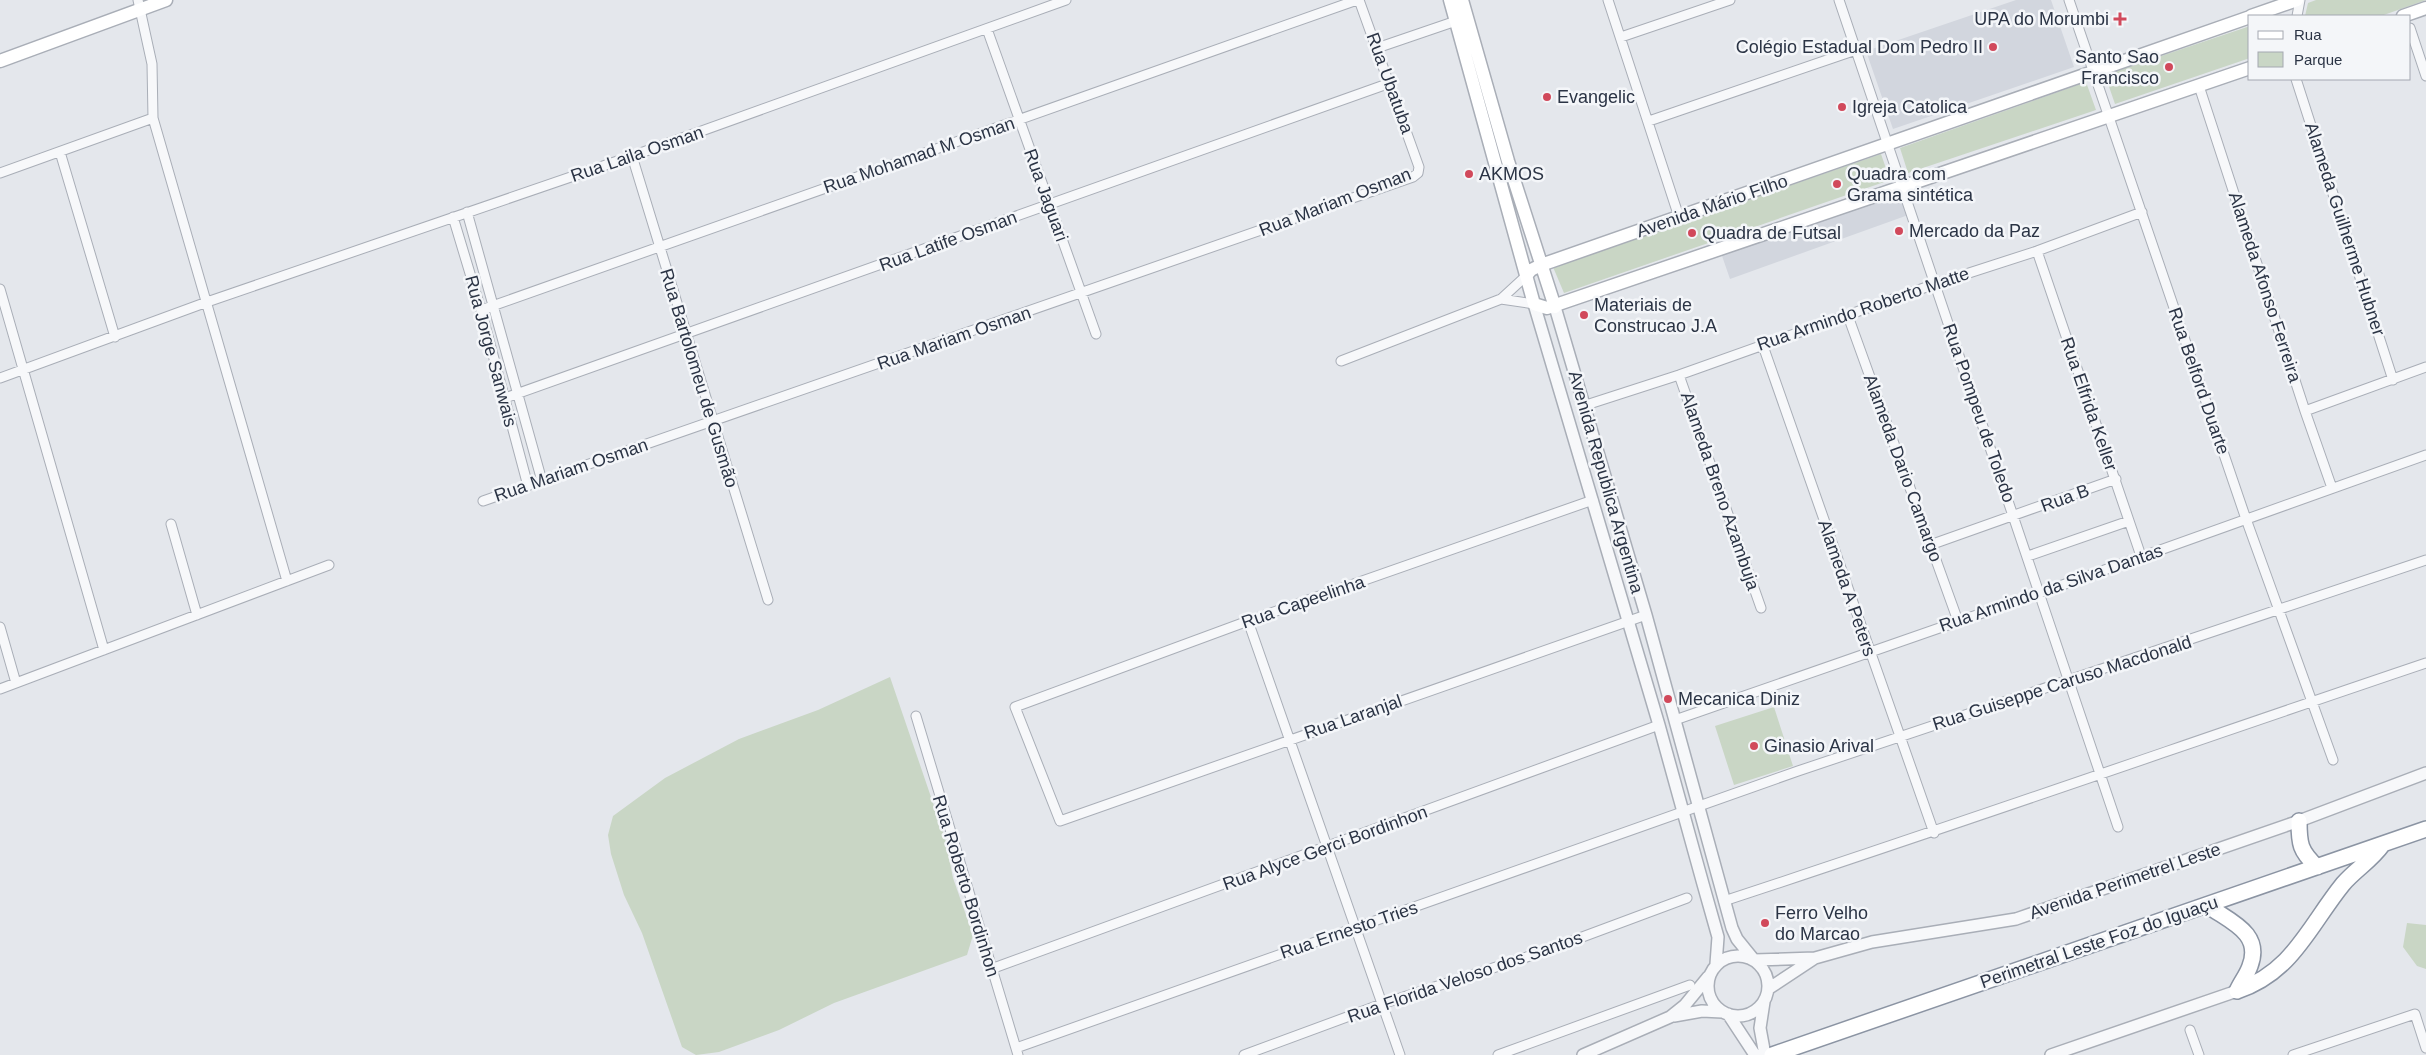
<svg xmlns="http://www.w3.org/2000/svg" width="2426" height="1055" font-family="Arial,sans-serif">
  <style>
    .built { fill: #d2d6de }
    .green { fill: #c9d6c5 }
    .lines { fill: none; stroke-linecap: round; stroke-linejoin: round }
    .minor-casing { stroke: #a9aeb7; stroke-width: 11 }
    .tertiary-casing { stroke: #a9aeb7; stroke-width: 14 }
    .secondary-casing { stroke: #a9aeb7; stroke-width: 15 }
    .trunk-casing { stroke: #8b94a3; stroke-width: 18 }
    .minor { stroke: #f7f8fa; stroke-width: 9 }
    .tertiary { stroke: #f7f8fa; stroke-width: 11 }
    .secondary { stroke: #fff; stroke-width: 12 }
    .trunk { stroke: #fff; stroke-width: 15 }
    .poi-dot { fill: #d1495b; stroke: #f4f6f9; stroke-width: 2 }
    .labels { text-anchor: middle; stroke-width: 5; stroke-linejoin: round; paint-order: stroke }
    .poi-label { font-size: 18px; fill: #2b3445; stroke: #f4f6f9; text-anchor: start }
    .street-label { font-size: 18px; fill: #2b3445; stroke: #f4f6f9 }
  </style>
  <rect width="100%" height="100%" fill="#e4e7ec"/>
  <path class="built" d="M2016,0H2051L2074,67L1893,129L1866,51Z
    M1902,189L1911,214L1730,279L1721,253Z"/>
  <path class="green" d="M2316,0H2426L2381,16H2305L2308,3Z
    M2250,26V58L2115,104L2105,75Z
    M2086,82L2096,110L1908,173L1900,148Z
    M1881,154L1890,180L1564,293L1553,267Z
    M890,677L945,838L953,878L973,935L967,955L834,1003L779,1030L719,1052L696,1055L682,1047L642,933L624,895L611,854L608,835L613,816L665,778L739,739L818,710Z
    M1774,707L1793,766L1734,785L1715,726Z
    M2407,923L2426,925V969L2417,966L2403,947Z"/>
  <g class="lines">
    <defs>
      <path id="minor" d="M138,0L152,64L153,118L287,581
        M1608,0L1679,217
        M1839,0L2118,827
        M2069,0L2246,519L2333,760
        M2297,16L2300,0
        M2410,28L2426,76
        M987,29L1096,334
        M1621,37L1730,0
        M1377,48L1456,21
        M2296,79L2393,380
        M2199,86L2305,411L2332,488
        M1649,121L1856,50
        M60,152L115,337
        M632,156L768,600
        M0,173L153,118
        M467,212L542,481
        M453,217L481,310L528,486
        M2037,251L2141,556
        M0,289L104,650
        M1501,299L1534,304
        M481,310L1357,0
        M1848,316L1958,621
        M1762,343L1934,833
        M1341,361L1501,299L1526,276
        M1679,375L1761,608
        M0,378L207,302L632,156L1066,0
        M505,398L1390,83
        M1583,406L1679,375L1935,284L2037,251L2142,212
        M2305,411L2426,367
        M1593,500L1248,621L1015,707L1060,821L1646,615
        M483,501L1413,177L1418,173L1419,167L1359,0
        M171,524L197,615
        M1930,545L2116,479
        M2028,556L2129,521
        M1248,621L1400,1055
        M0,627L16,683
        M0,689L329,565
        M916,716L1018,1055
        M1675,720L2040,593L2426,455
        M1724,901C1959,824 2192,742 2426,663
        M991,969L1659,725
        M2190,1030L2199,1055
        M1016,1048L1798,771L2426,560
        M1244,1055L1382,1004L1542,952L1687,898
        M1498,1055L1690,985
        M2293,1055L2415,1014L2426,1048"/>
      <path id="tertiary" d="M1534,304L1659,725L1703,884L1718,937L1716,964
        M1555,307L1646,615L1732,928L1737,939L1754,960L1815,958L1872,942L2016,919L2299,821L2426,773
        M1708 986a30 30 0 1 1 60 0a30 30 0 1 1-60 0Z
        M1768,989L1815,958
        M1764,1002L1760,1028L1765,1055
        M1728,1014L1755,1055
        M1674,1016L1702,1011L1722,1012
        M1583,1055L1670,1017L1685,1005L1708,977
        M2051,1055L2237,991"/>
      <path id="secondary" d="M1450,0L1534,304L1547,308L2250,68
        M1462,0L1508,161L1555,307
        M2251,16L2297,0
        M2403,16L2426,8
        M0,61L166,0
        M1526,276L1531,270L1541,265L2250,17"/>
      <path id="trunk" d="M2299,821C2299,844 2300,851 2317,867
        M2207,905C2228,921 2263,932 2250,966C2247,975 2241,982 2237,991
        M2237,991C2293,972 2309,926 2343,884C2356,869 2371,861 2383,844
        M1772,1055L2426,829"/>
    </defs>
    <use href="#minor" class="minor-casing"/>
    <use href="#tertiary" class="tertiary-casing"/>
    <use href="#secondary" class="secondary-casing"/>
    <use href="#trunk" class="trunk-casing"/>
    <use href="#minor" class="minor"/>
    <use href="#tertiary" class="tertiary"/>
    <use href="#secondary" class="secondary"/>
    <use href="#trunk" class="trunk"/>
  </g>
  <g class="poi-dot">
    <path d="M2117.5 11.5h5v5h5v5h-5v5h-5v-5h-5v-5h5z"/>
    <circle cx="1993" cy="47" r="5"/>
    <circle cx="2169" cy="67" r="5"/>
    <circle cx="1547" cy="97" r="5"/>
    <circle cx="1842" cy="107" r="5"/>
    <circle cx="1469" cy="174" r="5"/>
    <circle cx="1837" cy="184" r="5"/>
    <circle cx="1899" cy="231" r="5"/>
    <circle cx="1692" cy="233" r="5"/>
    <circle cx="1584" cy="315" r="5"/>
    <circle cx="1668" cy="699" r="5"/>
    <circle cx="1754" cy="746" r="5"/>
    <circle cx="1765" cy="923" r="5"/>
  </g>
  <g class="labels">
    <g class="poi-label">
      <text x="2109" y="25" text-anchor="end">UPA do Morumbi</text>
      <text x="1983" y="53" text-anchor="end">Colégio Estadual Dom Pedro II</text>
      <text x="2159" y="63" text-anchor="end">Santo Sao<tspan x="2159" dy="21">Francisco</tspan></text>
      <text x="1557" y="103">Evangelic</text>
      <text x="1852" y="113">Igreja Catolica</text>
      <text x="1479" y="180">AKMOS</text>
      <text x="1847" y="180">Quadra com<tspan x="1847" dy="21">Grama sintética</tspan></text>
      <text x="1909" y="237">Mercado da Paz</text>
      <text x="1702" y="239">Quadra de Futsal</text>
      <text x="1594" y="311">Materiais de<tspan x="1594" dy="21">Construcao J.A</tspan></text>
      <text x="1678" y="705">Mecanica Diniz</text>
      <text x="1764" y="752">Ginasio Arival</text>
      <text x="1775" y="919">Ferro Velho<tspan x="1775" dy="21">do Marcao</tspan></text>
    </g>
    <g class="street-label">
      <text transform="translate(1390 83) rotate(70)" y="6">Rua Ubatuba</text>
      <text transform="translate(637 154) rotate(-19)" y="6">Rua Laila Osman</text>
      <text transform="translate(919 155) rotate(-19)" y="6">Rua Mohamad M Osman</text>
      <text transform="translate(1046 195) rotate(70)" y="6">Rua Jaguari</text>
      <text transform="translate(1335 202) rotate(-21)" y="6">Rua Mariam Osman</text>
      <text transform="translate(1712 206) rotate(-19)" y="6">Avenida Mário Filho</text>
      <text transform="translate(2345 229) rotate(72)" y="6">Alameda Guilherme Hubner</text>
      <text transform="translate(948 241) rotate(-20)" y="6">Rua Latife Osman</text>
      <text transform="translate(2265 287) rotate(72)" y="6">Alameda Afonso Ferreira</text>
      <text transform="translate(1863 309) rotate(-19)" y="6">Rua Armindo Roberto Matte</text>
      <text transform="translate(954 338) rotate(-19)" y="6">Rua Mariam Osman</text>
      <text transform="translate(491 351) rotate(75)" y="6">Rua Jorge Sanwais</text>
      <text transform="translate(699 378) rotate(73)" y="6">Rua Bartolomeu de Gusmão</text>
      <text transform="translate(2199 381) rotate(71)" y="6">Rua Belford Duarte</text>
      <text transform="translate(2089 404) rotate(71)" y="6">Rua Elfrida Keller</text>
      <text transform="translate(1979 413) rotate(71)" y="6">Rua Pompeu de Toledo</text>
      <text transform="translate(1903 468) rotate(70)" y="6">Alameda Dario Camargo</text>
      <text transform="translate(571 470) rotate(-19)" y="6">Rua Mariam Osman</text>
      <text transform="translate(1606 482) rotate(74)" y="6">Avenida Republica Argentina</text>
      <text transform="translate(1720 491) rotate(71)" y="6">Alameda Breno Azambuja</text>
      <text transform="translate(2065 498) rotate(-20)" y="6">Rua B</text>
      <text transform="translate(1847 588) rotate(71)" y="6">Alameda A Peters</text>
      <text transform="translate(2051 588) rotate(-19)" y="6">Rua Armindo da Silva Dantas</text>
      <text transform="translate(1303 602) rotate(-19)" y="6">Rua Capeelinha</text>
      <text transform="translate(2062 683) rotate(-18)" y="6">Rua Guiseppe Caruso Macdonald</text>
      <text transform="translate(1353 717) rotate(-19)" y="6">Rua Laranjal</text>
      <text transform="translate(1325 848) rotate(-20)" y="6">Rua Alyce Gerci Bordinhon</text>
      <text transform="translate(2125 881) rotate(-19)" y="6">Avenida Perimetrel Leste</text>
      <text transform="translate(966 886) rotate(73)" y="6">Rua Roberto Bordinhon</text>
      <text transform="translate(1349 930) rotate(-19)" y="6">Rua Ernesto Tries</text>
      <text transform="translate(2099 942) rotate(-19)" y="6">Perimetral Leste Foz do Iguaçu</text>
      <text transform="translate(1465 977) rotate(-19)" y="6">Rua Florida Veloso dos Santos</text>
    </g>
  </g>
  <rect x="2248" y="15" width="162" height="65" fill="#f4f6f9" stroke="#a4a8b1"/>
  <rect x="2258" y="31" width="25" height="8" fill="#ffffff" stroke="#a4a8b1"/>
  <text x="2294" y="40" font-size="15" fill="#2b3445">Rua</text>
  <rect x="2258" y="52" width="25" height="15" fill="#c9d6c5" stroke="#a4a8b1"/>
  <text x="2294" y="65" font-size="15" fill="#2b3445">Parque</text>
</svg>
